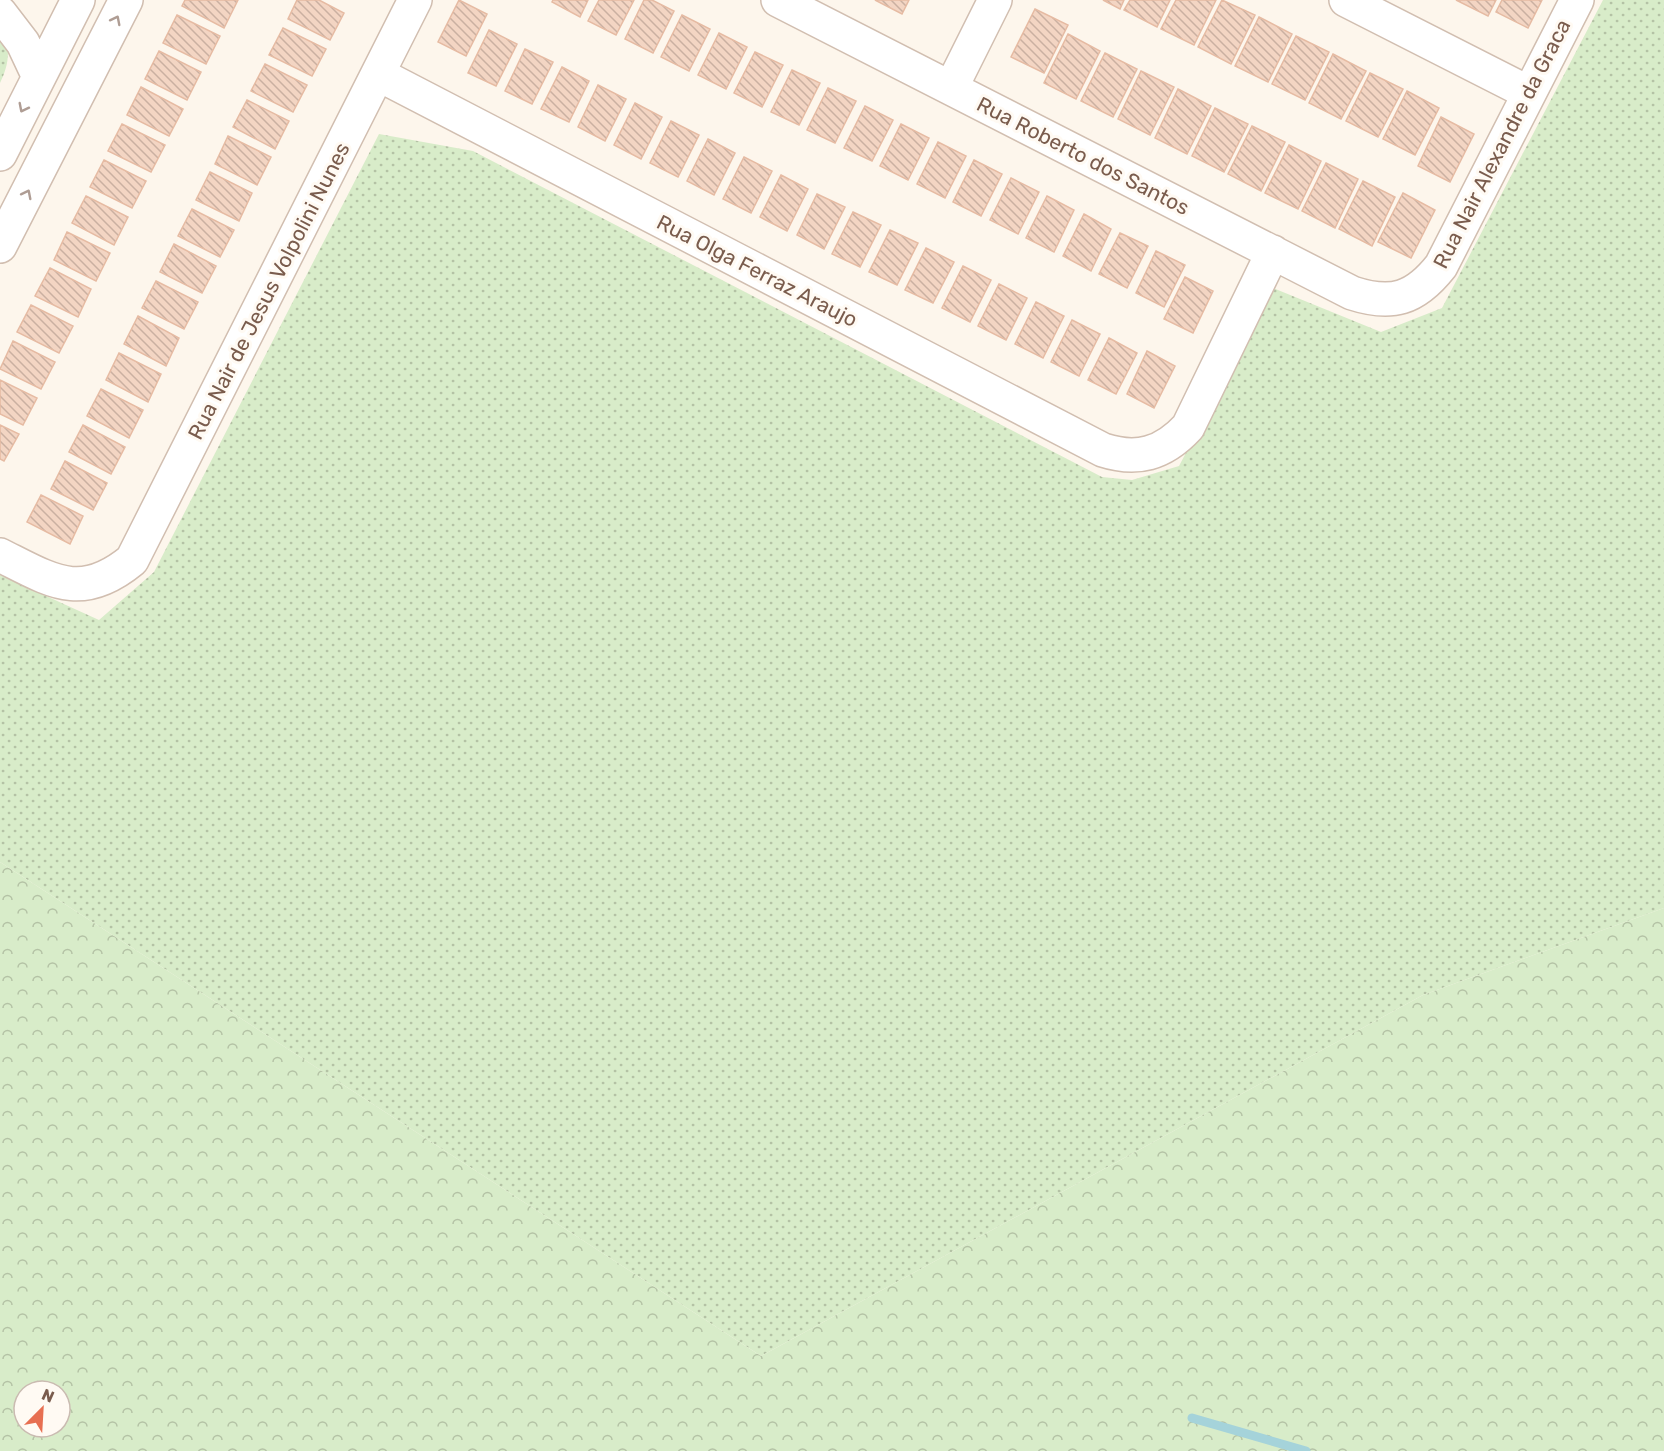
<svg xmlns="http://www.w3.org/2000/svg" width="1664" height="1451" font-family="Rubik,sans-serif">
  <style>
    .grass { fill: url(#grass-dots) }
    .forest { fill: url(#forest-crowns); fill-rule: evenodd }
    .lines { fill: none; stroke-linecap: round; stroke-linejoin: round }
    .stream { stroke: #a5d3da; stroke-width: 9 }
    .building { fill: url(#building-back-hatch); stroke: #e6bba3; stroke-width: 1.5 }
    .minor-casing { stroke: #d1beb0; stroke-width: 36 }
    .minor { stroke: #fff; stroke-width: 33 }
    .oneway { stroke: #af9d94 }
    .labels { text-anchor: middle; stroke-width: 6; stroke-linejoin: round; paint-order: stroke }
    .street-label { font-size: 21px; fill: #7a5c4d; stroke: #fffaf3 }
  </style>
  <defs>
    <pattern id="grass-dots" width="8" height="8" patternUnits="userSpaceOnUse" patternTransform="scale(1.5)"><rect width="8" height="8" fill="#d8ecc9"/><path d="M2 2h.1M6 6h.1" fill="none" stroke="#b4c2a5" stroke-width="1.8" stroke-linecap="round"/></pattern>
    <pattern id="forest-crowns" width="20" height="18" patternUnits="userSpaceOnUse" patternTransform="scale(1.5)"><rect width="20" height="18" fill="#d8ecc9"/><path d="M2 6a3 3 0 1 1 6 0M12 15a3 3 0 1 1 6 0" fill="none" stroke="#b4c2a5"/></pattern>
    <pattern id="building-back-hatch" width="6" height="6" patternUnits="userSpaceOnUse" patternTransform="scale(1.5)"><rect width="6" height="6" fill="#f3d5c3"/><path d="M-1 5l2 2M0 0l6 6M5-1l2 2" fill="none" stroke="#cab0a1"/></pattern>
  </defs>
  <rect width="100%" height="100%" fill="#fdf6ec"/>
  <path class="grass" d="M1603,0H1664V908L1423,995L761,1356L0,862V575L99,620L154,572L379,134L473,151L1102,477L1132,480L1179,466L1273,288L1381,332L1442,308Z
    M0,28C12,46 9,65 0,83Z"/>
  <path class="forest" d="M0,862L761,1356L1423,995L1664,908V1451H0ZM24,1391H60V1427H24Z"/>
  <g class="lines">
    <path class="stream" d="M1192,1418L1306,1451"/>
  </g>
  <path class="building" d="M185,0H238L224,28L182,6Z
    M297,0H319L344,13L330,40L288,19Z
    M459,0L487,14L466,56L438,42Z
    M553,0H588L580,17L552,2Z
    M599,0H634L616,35L588,21Z
    M644,0H652L674,11L653,53L625,39Z
    M875,0H909L902,14Z
    M1103,0H1124L1120,9Z
    M1130,0H1170L1157,27L1124,10Z
    M1176,0H1216L1194,45L1161,29Z
    M1222,0L1255,15L1231,64L1198,47Z
    M1456,0H1496L1488,16Z
    M1502,0H1542L1528,28L1496,12Z
    M1035,9L1068,25L1044,73L1011,57Z
    M177,15L220,36L206,64L163,43Z
    M682,15L710,29L689,71L661,57Z
    M1259,17L1292,34L1268,82L1235,66Z
    M283,28L326,49L312,76L269,55Z
    M489,30L517,44L496,86L468,73Z
    M719,33L747,47L726,89L698,75Z
    M1068,34L1100,51L1076,99L1044,83Z
    M1296,36L1329,52L1305,100L1272,84Z
    M525,49L553,62L532,104L505,91Z
    M159,51L201,72L187,100L145,79Z
    M755,52L783,65L762,107L734,93Z
    M1105,53L1137,69L1113,117L1081,101Z
    M1333,54L1366,71L1341,119L1309,103Z
    M265,64L307,85L293,112L251,91Z
    M562,67L589,81L569,122L541,109Z
    M792,70L820,83L799,125L771,112Z
    M1141,71L1174,87L1150,135L1118,119Z
    M1370,73L1403,89L1378,137L1346,121Z
    M598,85L626,99L605,141L578,127Z
    M141,87L183,109L169,136L127,115Z
    M828,88L856,101L835,143L807,130Z
    M1178,89L1211,106L1187,154L1155,138Z
    M1407,91L1439,108L1415,155L1383,139Z
    M247,100L289,121L275,149L233,127Z
    M635,103L662,117L641,159L614,145Z
    M865,106L893,120L872,161L844,148Z
    M1215,108L1248,124L1224,172L1192,156Z
    M1441,117L1474,134L1450,182L1418,166Z
    M671,121L699,135L678,177L650,163Z
    M122,124L165,145L151,172L108,151Z
    M901,124L929,138L908,180L880,166Z
    M1252,126L1285,142L1261,191L1228,174Z
    M228,136L271,157L257,185L215,164Z
    M708,139L735,153L714,195L687,181Z
    M938,142L966,156L945,198L917,184Z
    M1289,145L1321,161L1298,209L1265,193Z
    M744,157L772,171L751,213L723,199Z
    M104,160L146,181L132,208L90,187Z
    M974,160L1002,174L981,216L953,202Z
    M1326,163L1358,179L1335,228L1302,211Z
    M210,172L252,193L239,221L196,200Z
    M781,175L808,189L787,231L760,217Z
    M1011,178L1039,192L1018,234L990,220Z
    M1363,181L1395,197L1372,246L1339,229Z
    M1403,193L1435,210L1411,258L1378,242Z
    M817,194L845,207L824,249L797,235Z
    M86,196L128,217L114,245L72,223Z
    M1047,196L1074,210L1054,252L1026,238Z
    M192,209L234,230L220,257L178,236Z
    M853,212L881,225L860,267L832,254Z
    M1084,214L1111,229L1091,271L1063,256Z
    M890,230L918,243L897,285L869,272Z
    M67,232L110,253L96,281L54,260Z
    M1120,233L1148,246L1127,288L1099,274Z
    M174,244L216,266L202,293L160,272Z
    M926,248L954,262L933,303L905,290Z
    M1156,251L1185,265L1164,307L1136,293Z
    M963,266L991,280L970,322L942,308Z
    M50,268L91,289L78,317L35,296Z
    M1185,277L1213,291L1193,333L1164,319Z
    M156,281L198,302L184,329L142,308Z
    M999,284L1027,298L1006,340L978,326Z
    M1036,302L1064,316L1043,358L1015,344Z
    M31,305L73,326L59,353L17,332Z
    M138,316L179,338L166,366L124,344Z
    M1072,320L1100,334L1079,376L1051,362Z
    M1109,338L1137,353L1116,394L1088,380Z
    M13,341L55,362L41,389L0,369Z
    M1147,351L1175,366L1154,408L1127,394Z
    M119,353L161,374L148,402L106,380Z
    M0,380L37,398L23,425L0,414Z
    M101,389L143,410L129,438L87,416Z
    M0,425L19,434L4,461L0,459Z
    M83,425L125,447L111,474L69,452Z
    M65,461L107,483L93,510L51,489Z
    M41,495L83,516L70,544L27,522Z"/>
  <g class="lines">
    <defs>
      <path id="minor" d="M778,0L1352,293C1392,306 1415,299 1441,266L1577,0
        M1346,0L1529,93
        M0,13L23,43L39,77
        M378,74L1103,450C1137,461 1163,454 1188,427L1273,252
        M951,88L995,0
        M0,154L78,0
        M0,246L126,0
        M0,555C52,581 81,602 132,560L415,0"/>
    </defs>
    <use href="#minor" class="minor-casing"/>
    <use href="#minor" class="minor"/>
  </g>
  <defs><path id="oneway-chevron" d="M-2-3.5L2.5 0L-2 3.5" fill="none" stroke-width="1.6" stroke-linecap="round" stroke-linejoin="round" transform="scale(1.5)"/></defs>
  <g class="oneway">
    <use href="#oneway-chevron" transform="translate(116 20) rotate(-63)"/>
    <use href="#oneway-chevron" transform="translate(23 108) rotate(117)"/>
    <use href="#oneway-chevron" transform="translate(27 194) rotate(-63)"/>
  </g>
  <g class="labels">
    <g class="street-label">
      <text transform="translate(1502 144) rotate(-63)" y="7">Rua Nair Alexandre da Graca</text>
      <text transform="translate(1083 156) rotate(27)" y="7">Rua Roberto dos Santos</text>
      <text transform="translate(757 271) rotate(27)" y="7">Rua Olga Ferraz Araujo</text>
      <text transform="translate(269 291) rotate(-63)" y="7">Rua Nair de Jesus Volpolini Nunes</text>
    </g>
  </g>
  <g transform="translate(42 1409) rotate(24)"><circle r="28" fill="#fffaf3" stroke="#cabbb1" stroke-width="1.5"/>
  <path d="M0-4.5L10 22L0 15L-10 22Z" fill="#e76f51"/>
  <text y="-9" font-size="16" font-weight="bold" text-anchor="middle" fill="#7a5c4d">N</text>
  </g>
</svg>
